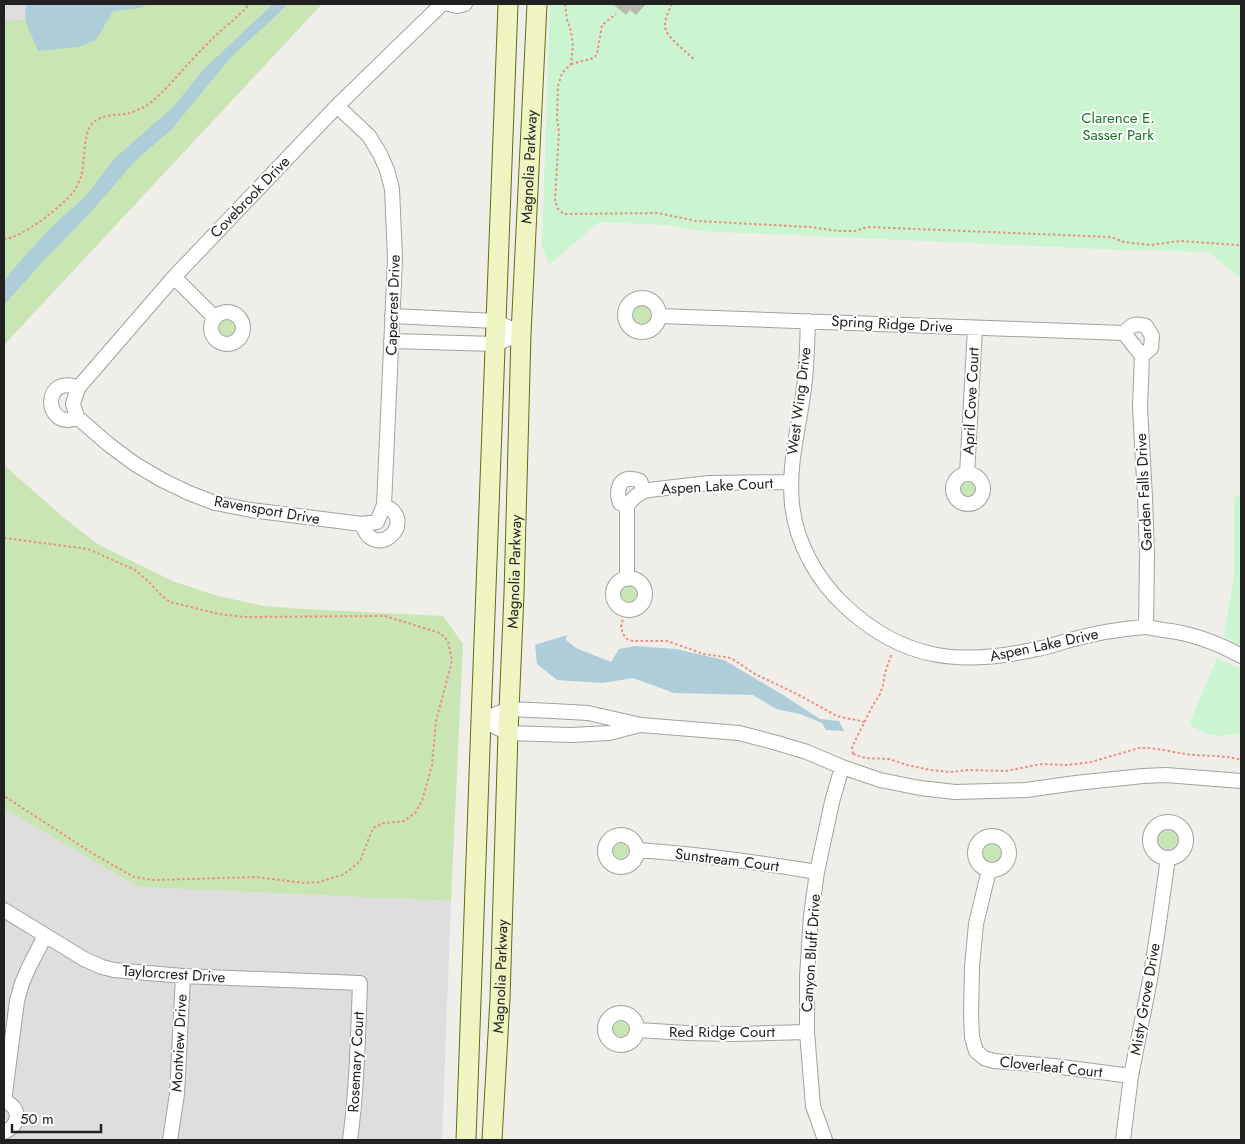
<svg xmlns="http://www.w3.org/2000/svg" width="1245" height="1144" font-family="Jost,sans-serif">
  <style>
    .residential { fill: #dedede }
    .grass { fill: #c9e5b4 }
    .park { fill: #caf5d0 }
    .water { fill: #adcdd9 }
    .building { fill: #bdb7b1 }
    .lines { fill: none; stroke-linecap: round; stroke-linejoin: round }
    .minor-casing { stroke: #a2a2a2; stroke-width: 16 }
    .secondary-casing { stroke: #5f6f10; stroke-width: 21 }
    .path { stroke: #ec8e7d; stroke-width: 2; stroke-dasharray: 2.5 2.5; stroke-linecap: butt }
    .minor { stroke: #fff; stroke-width: 14 }
    .secondary { stroke: #eff4c2; stroke-width: 19 }
    .labels { text-anchor: middle; stroke-width: 4; stroke-linejoin: round; paint-order: stroke }
    .park-label { font-size: 15px; fill: #177624; stroke: #fff }
    .street-label { font-size: 15px; fill: #212121; stroke: #fff }
  </style>
  <rect width="100%" height="100%" fill="#f0eee8"/>
  <path class="residential" d="M4,4H38L33,13L17,21H4Z
    M4,809L139,887L451,901L442,1140H4Z"/>
  <path class="grass" d="M38,4H322L4,345V21C21,21 29,19 38,4Z
    M633 315a9 9 0 1 1 18 0a9 9 0 1 1-18 0Z
    M212 326a15 15 0 1 1 30 0a15 15 0 1 1-30 0Z
    M4,465L64,518L99,545L175,582L218,596L264,606L304,609L443,616L463,644L451,901L139,887L4,809Z
    M958 489a10 10 0 1 1 20 0a10 10 0 1 1-20 0Z
    M619 595a10 10 0 1 1 20 0a10 10 0 1 1-20 0Z
    M1158 840a10 10 0 1 1 20 0a10 10 0 1 1-20 0Z
    M612 851a9 9 0 1 1 18 0a9 9 0 1 1-18 0Z
    M982 853a10 10 0 1 1 20 0a10 10 0 1 1-20 0Z
    M612 1029a9 9 0 1 1 18 0a9 9 0 1 1-18 0Z"/>
  <path class="park" d="M550,4H1241V277L1240,278L1209,252L1122,250L699,231L664,225L599,222L549,265L542,245Z
    M1241,495V647L1227,642L1224,634L1234,576V497Z
    M1217,658L1241,669V733C1217,738 1210,737 1189,724Z"/>
  <path class="water" d="M26,4H148L141,8L113,11L96,40L78,47L38,51L27,25L25,17Z
    M273,4H287L279,13L230,58L172,129L136,160L91,212L45,259L4,305V282L11,272L48,230L86,196L114,159L174,106L204,69Z
    M567,635L566,640L576,648L611,662L619,649L635,646L676,649L724,660L783,695L820,719L839,721L844,731L826,730L822,723L800,714L776,709L753,695L674,693L633,678L603,683L557,680L537,664L535,645Z"/>
  <path class="building" d="M613,4H646L636,15L630,10L626,15Z"/>
  <g class="lines">
    <defs>
      <path id="minor" d="M449,4L457,6L465,4
        M337,106L369,136L380,154L387,170L392,189L395,258L384,505L377,522L362,524L251,510L215,503L189,493L162,480L135,464L108,444L77,417L73,404L78,388L174,277L337,106L442,4
        M174,277L215,318
        M625 315a17 17 0 1 1 34 0a17 17 0 1 1-34 0Z
        M211 328a16 16 0 1 1 32 0a16 16 0 1 1-32 0Z
        M392,316L496,321L521,334
        M659,316C814,321 969,328 1124,333
        M808,321C807,343 807,366 804,388C799,429 788,463 792,504C796,543 817,580 845,606C904,661 961,666 1037,649C1050,647 1061,642 1074,639C1096,633 1121,629 1144,627C1150,627 1157,629 1163,630C1191,633 1216,642 1241,656
        M1124,333L1142,356L1140,407L1145,497L1147,555L1146,627
        M1124,333C1132,324 1135,323 1146,326L1152,336L1151,348L1142,356
        M391,341L495,344L521,334
        M77,417C74,418 72,420 69,420C43,421 45,374 78,388
        M967,474L975,328
        M953 489a15 15 0 1 1 30 0a15 15 0 1 1-30 0Z
        M627,506L620,503C616,493 618,477 632,479C635,479 638,480 640,481L644,491
        M362,524C374,563 420,522 384,505
        M613 594a16 16 0 1 1 32 0a16 16 0 1 1-32 0Z
        M627,579V506C633,497 639,492 649,490L709,483L791,482
        M481,720L509,709L553,711L588,713L641,725L739,733L777,743L807,752L842,767L880,780L920,788L955,792L1026,790L1076,783L1143,776L1166,775L1241,781
        M481,720L508,733L571,735L609,733L640,725
        M1150 840a18 18 0 1 1 36 0a18 18 0 1 1-36 0Z
        M605 851a16 16 0 1 1 32 0a16 16 0 1 1-32 0Z
        M975 853a17 17 0 1 1 34 0a17 17 0 1 1-34 0Z
        M637,850C697,854 757,862 817,872
        M989,870L976,924L972,967L971,1014L972,1037L976,1051L984,1058L994,1061L1054,1066L1131,1076
        M4,910L84,959L102,967L114,970L183,976L360,983C358,1036 357,1088 350,1140
        M605 1029a16 16 0 1 1 32 0a16 16 0 1 1-32 0Z
        M637,1030L687,1033L734,1034L807,1032
        M4,1101L17,1001L22,983L29,967L45,936
        M4,1101C21,1107 21,1125 4,1132
        M170,1140L177,1094L183,976
        M825,1140L813,1106L807,1032V976L811,916L817,872L832,802L842,767
        M1123,1140L1131,1076L1150,980L1158,929L1168,858"/>
      <g id="secondary">
        <path d="M466,1140L481,720L508,4"/>
        <path id="s1" d="M492,1140L500,999L508,733L514,594L521,334L537,4"/>
      </g>
    </defs>
    <use href="#minor" class="minor-casing"/>
    <use href="#secondary" class="secondary-casing"/>
    <path class="path" d="M565,4L567,20L571,31L573,46L571,64L562,73L558,86L557,118L559,132L555,201L558,209L564,214L658,213L696,221L810,227L839,231H855L867,227L1111,237L1124,242L1150,245L1180,241L1238,245L1241,244
      M672,4C668,12 663,22 666,31C670,39 688,54 695,60
      M571,64L594,58L597,54L602,25L616,14
      M4,239C21,239 64,205 74,191C77,187 79,181 81,177C85,163 83,135 91,125C100,113 117,116 130,113C134,112 139,109 144,107C155,101 163,91 172,82C185,67 199,52 213,38C225,26 239,17 249,4
      M4,538L88,549L135,570L149,582L161,595L170,602L219,614L245,617L385,616L440,633L448,641L452,661L436,721L432,765L422,801L415,813L404,821L384,823L373,828L360,861L351,869L342,875L319,882L305,883L255,877L155,880L134,877L92,853L4,796
      M625,610L621,627L623,634L627,639L633,641H667L704,654L731,658L755,674L797,694L837,716L850,719L857,720L864,722
      M853,754L865,758L889,759L907,765L931,770L951,772L968,770L1006,771L1042,764L1067,765L1091,762L1139,748C1155,747 1171,752 1186,754C1206,757 1221,754 1241,760
      M853,754L852,748L854,743L872,707L880,694L883,685L885,673L892,653"/>
    <use href="#minor" class="minor"/>
    <use href="#secondary" class="secondary"/>
  </g>
  <g class="labels">
    <g class="park-label">
      <text x="1118" y="123">Clarence E.<tspan x="1118" dy="17">Sasser Park</tspan></text>
    </g>
    <g class="street-label">
      <text dy="5" stroke="none"><textPath href="#s1" startOffset="974">Magnolia Parkway</textPath></text>
      <text transform="translate(250 197) rotate(-46)" y="5">Covebrook Drive</text>
      <text transform="translate(393 305) rotate(-88)" y="5">Capecrest Drive</text>
      <text transform="translate(892 324) rotate(3)" y="5">Spring Ridge Drive</text>
      <text transform="translate(799 401) rotate(-83)" y="5">West Wing Drive</text>
      <text transform="translate(971 401) rotate(-87)" y="5">April Cove Court</text>
      <text transform="translate(717 486) rotate(-3)" y="5">Aspen Lake Court</text>
      <text transform="translate(1144 492) rotate(-93)" y="5">Garden Falls Drive</text>
      <text transform="translate(267 510) rotate(10)" y="5">Ravensport Drive</text>
      <text dy="5" stroke="none"><textPath href="#s1" startOffset="569">Magnolia Parkway</textPath></text>
      <text transform="translate(1044 645) rotate(-12)" y="5">Aspen Lake Drive</text>
      <text transform="translate(727 860) rotate(7)" y="5">Sunstream Court</text>
      <text transform="translate(811 953) rotate(-86)" y="5">Canyon Bluff Drive</text>
      <text transform="translate(174 974) rotate(4)" y="5">Taylorcrest Drive</text>
      <text dy="5" stroke="none"><textPath href="#s1" startOffset="164">Magnolia Parkway</textPath></text>
      <text transform="translate(1145 999) rotate(-80)" y="5">Misty Grove Drive</text>
      <text x="722" y="1037">Red Ridge Court</text>
      <text transform="translate(179 1043) rotate(-87)" y="5">Montview Drive</text>
      <text transform="translate(356 1062) rotate(-87)" y="5">Rosemary Court</text>
      <text transform="translate(1051 1067) rotate(6)" y="5">Cloverleaf Court</text>
    </g>
  </g>
  <rect width="1245" height="1144" fill="none" stroke="#212121" stroke-width="10"/>
  <path d="M12 1124v8h89v-8" fill="none" stroke="#212121" stroke-width="2.5"/>
  <text x="20" y="1124" font-size="15" fill="#212121" stroke="#ffffff" stroke-width="4" paint-order="stroke">50 m</text>
</svg>
